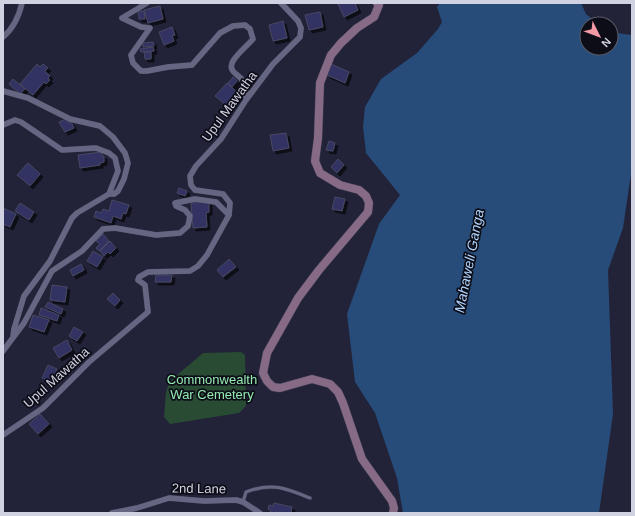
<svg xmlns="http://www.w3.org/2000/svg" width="635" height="516" font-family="Arial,sans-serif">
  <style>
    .green { fill: #294b34 }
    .water { fill: #274c79 }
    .building { fill: #333163; stroke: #474862; filter: url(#shadow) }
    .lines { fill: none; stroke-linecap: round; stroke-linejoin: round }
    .lane-casing { stroke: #3f3e52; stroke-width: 4 }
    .street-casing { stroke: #3f3e52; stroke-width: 6 }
    .secondary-casing { stroke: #3f3e52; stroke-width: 9 }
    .lane { stroke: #656682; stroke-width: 3 }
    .street { stroke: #656682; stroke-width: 5.5 }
    .secondary { stroke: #876b86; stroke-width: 8 }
    .labels { text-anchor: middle; stroke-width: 3.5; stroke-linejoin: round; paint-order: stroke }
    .street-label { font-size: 13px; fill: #d0d1e1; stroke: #0c0d17 }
    .park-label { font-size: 13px; fill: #95eab1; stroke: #0c0d17 }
    .water-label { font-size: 14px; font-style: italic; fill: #b2d4fe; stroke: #0c0d17 }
  </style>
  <defs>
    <filter id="shadow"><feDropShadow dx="3" dy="3" stdDeviation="0" flood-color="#0009"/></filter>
  </defs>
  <rect width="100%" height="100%" fill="#222239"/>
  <path class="green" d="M241,352L245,355L246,406L239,413L170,424L164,417L166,392L170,381L203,353Z"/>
  <path class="water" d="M440,3H581L586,14L598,24H587V48H611V32L631,35L632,38V167L623,228L608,270L613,414L599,513H403L397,478L375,413L355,382L347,314L379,224L400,195L366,153L363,127L365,107L381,79L417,53L438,29L442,22L437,7Z"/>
  <path class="building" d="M340,3H355L358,10L344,17L338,4Z
    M160,6L163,19L148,23L144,10Z
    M138,11H144L145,19H139Z
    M320,12L323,27L309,30L305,15Z
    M283,21L287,38L273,41L269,25Z
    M172,27L175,35L172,36L174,41L164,45L159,32Z
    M153,42L154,46L143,47V43Z
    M153,47L154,51L141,52L140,49Z
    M144,52H151V59H145Z
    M37,64L40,67L43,64L48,68L45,71L50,76L48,78L50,80L46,84L44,82L33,95L20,84Z
    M331,64L349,72L345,83L327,75Z
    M233,77L237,81L232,87L228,83Z
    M13,79L25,89L20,94L9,84Z
    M227,83L240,95L229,108L215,96Z
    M66,119L69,123L71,122L74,128L65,132L59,122Z
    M286,133L289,148L273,151L270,135Z
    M329,141L335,143L333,151L326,150Z
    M101,152L102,156H104V162L100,163V165L80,168L78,155Z
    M338,159L344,165L337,173L331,167Z
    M28,163L40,174L30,186L17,175Z
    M179,188L187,191L185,196L177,193Z
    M335,197L345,199L342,211L332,209Z
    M112,200L129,205L126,214L123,213L121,219L113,216L111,223L94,217L96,211L101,213L103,209L109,211Z
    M209,202V212L206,213L207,227L193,228L191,203Z
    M20,203L34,212L29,220L15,211Z
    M3,208L16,214L10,227L3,224Z
    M103,234L109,241L99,251L96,248L100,244L96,241Z
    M110,241L116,248L110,254L108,252L104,256L100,251Z
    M93,251L103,257L97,267L87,261Z
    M229,259L236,267L223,277L217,270Z
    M81,264L84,270L73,276L70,270Z
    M156,275H172L171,282H155Z
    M52,285L67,287L65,302L50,300Z
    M113,293L120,300L115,306L107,299Z
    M48,302L63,309L61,314L45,307Z
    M41,308L59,315L57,321L39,315Z
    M33,315L49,320L44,332L29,327Z
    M74,327L83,332L77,341L69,336Z
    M67,340L72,350L59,358L53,348Z
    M48,365L57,369L51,382L42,378Z
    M40,414L49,424L38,434L29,424Z
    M274,503L292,507L291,513H270L271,510L268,509L269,505L273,506Z"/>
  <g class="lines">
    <defs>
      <path id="lane" d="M243,502L246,492C272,482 286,488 310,498"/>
      <path id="street" d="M147,3L122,18L141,27L150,28L131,55L133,63L141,71H147L168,67L192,65L220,33L233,26L245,25L250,29L253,39C247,46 238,53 233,61C227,72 239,74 243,81C247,87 246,93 246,100
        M3,37C14,28 19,16 22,3
        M3,91L28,98L70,119L100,126L113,137L125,153L128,163L124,179L118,191L114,194H109
        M3,125L15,120L21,122L62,150L96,148L109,153L115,158L118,171L109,194L77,213L72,218L50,261L24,296L14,329L13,337
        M3,351L24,323L52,271L82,251L103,229L115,228L156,235L180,233L188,226L190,216L185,210L176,206L175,203L195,199L216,202L229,215
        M3,435L43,408L89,362L148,312L145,285L138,280L139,277L148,272L190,271L198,266L207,255L229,215L230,203L223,194L195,190L191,185L190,176L196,166L221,139L246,100L273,64L300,37L301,28L298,21L281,3
        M112,513L137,508L169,498L204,501L236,500L243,502L260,513"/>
      <path id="secondary" d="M377,3L379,5L374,17L357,28L341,43L331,55L325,70L320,83L318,138L315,161L320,173L340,185L359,190L366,196L369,203L368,212L319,270L298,298L267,353L263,373L267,381L273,387L280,388L312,379L330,384L338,392L343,403L362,459L392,501L394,508L393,513"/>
    </defs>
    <use href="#lane" class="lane-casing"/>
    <use href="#street" class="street-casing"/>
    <use href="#secondary" class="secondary-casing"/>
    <use href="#lane" class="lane"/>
    <use href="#street" class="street"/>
    <use href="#secondary" class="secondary"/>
  </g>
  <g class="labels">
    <g class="street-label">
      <text transform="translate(229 106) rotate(-54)" y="5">Upul Mawatha</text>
      <text transform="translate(56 377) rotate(-42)" y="5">Upul Mawatha</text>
      <text transform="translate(199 488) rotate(1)" y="5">2nd Lane</text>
    </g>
    <g class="park-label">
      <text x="212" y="384">Commonwealth<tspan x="212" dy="15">War Cemetery</tspan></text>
    </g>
    <g class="water-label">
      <text transform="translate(469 261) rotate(-79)" y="5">Mahaweli Ganga</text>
    </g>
  </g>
  <rect width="635" height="516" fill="none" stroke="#d0d1e1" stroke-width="8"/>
  <g transform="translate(599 36) rotate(132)"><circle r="19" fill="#0c0d17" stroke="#5a5b68"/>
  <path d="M0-3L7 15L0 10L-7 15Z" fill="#f49aa6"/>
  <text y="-6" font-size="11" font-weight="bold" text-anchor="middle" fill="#d0d1e1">N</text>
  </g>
</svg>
